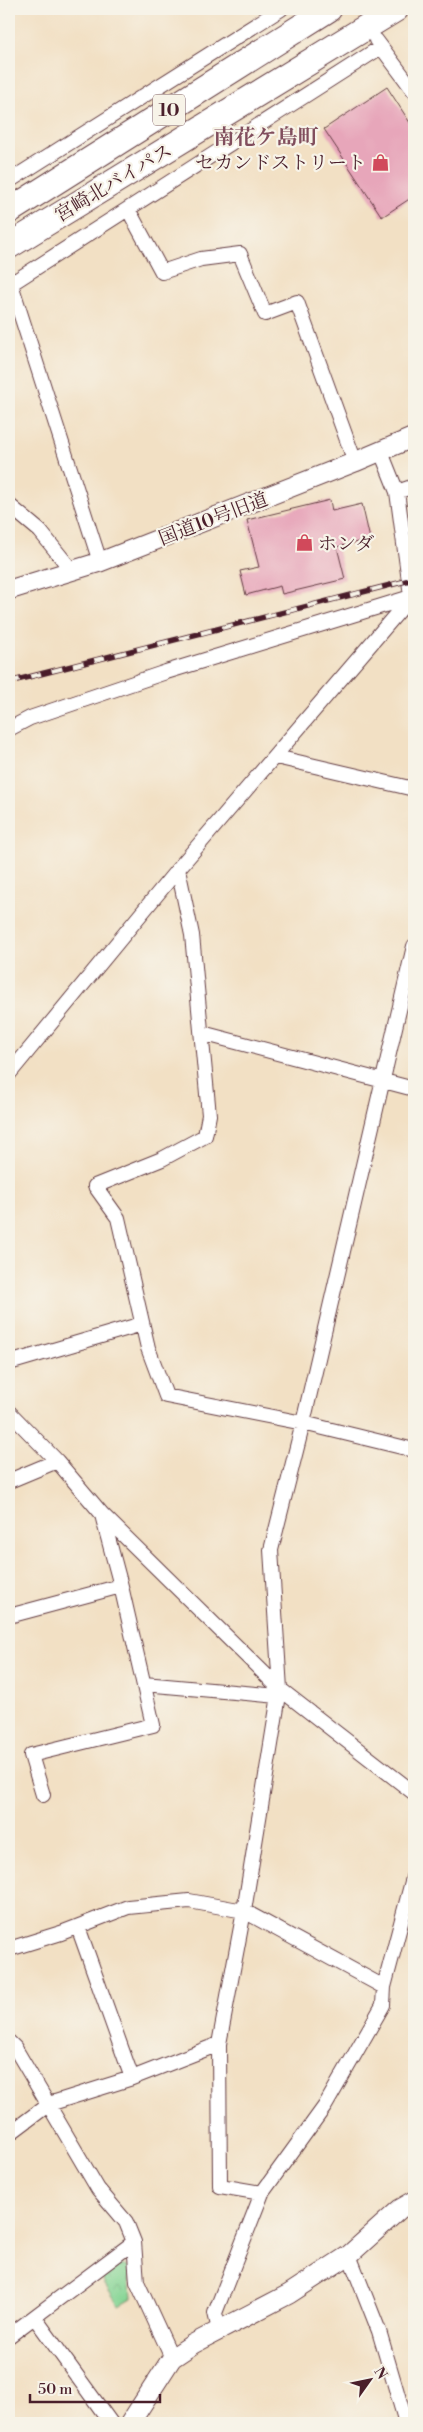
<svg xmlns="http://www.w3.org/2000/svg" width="423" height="2432" font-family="'Libre Bodoni','Noto Serif JP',serif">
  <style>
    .park { fill: url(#park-crowns); stroke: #687a60 }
    .building { fill: #e7a6ba }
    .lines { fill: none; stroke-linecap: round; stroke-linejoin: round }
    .street-casing { stroke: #633c42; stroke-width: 16 }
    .secondary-casing { stroke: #633c42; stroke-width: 21 }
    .highway-casing { stroke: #633c42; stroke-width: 27 }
    .street { stroke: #fff; stroke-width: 14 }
    .secondary { stroke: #fff; stroke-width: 19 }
    .highway { stroke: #fff; stroke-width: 25 }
    .rail-casing { stroke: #4a1f2b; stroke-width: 5.5 }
    .rail { stroke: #f7f3e8; stroke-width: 4; stroke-dasharray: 11; stroke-linecap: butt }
    .labels { text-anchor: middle; stroke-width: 4.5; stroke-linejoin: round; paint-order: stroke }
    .shield { fill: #f7f3e8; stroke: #7e5f64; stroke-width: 1 }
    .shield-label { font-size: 18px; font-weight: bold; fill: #4a1f2b }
    .poi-label { font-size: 19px; fill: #4a1f2b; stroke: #f7f3e8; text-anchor: end }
    .street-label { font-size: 19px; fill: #4a1f2b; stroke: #f7f3e8 }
    .quarter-label { font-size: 21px; font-weight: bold; fill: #814e5d; stroke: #f7f3e8 }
  </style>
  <defs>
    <pattern id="park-crowns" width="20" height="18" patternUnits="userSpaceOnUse" patternTransform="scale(1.25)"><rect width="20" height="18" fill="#86d595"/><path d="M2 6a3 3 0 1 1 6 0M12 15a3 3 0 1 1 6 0" fill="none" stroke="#75b681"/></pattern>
  </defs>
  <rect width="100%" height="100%" fill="#f7f3e8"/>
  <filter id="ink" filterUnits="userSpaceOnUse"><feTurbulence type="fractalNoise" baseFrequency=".02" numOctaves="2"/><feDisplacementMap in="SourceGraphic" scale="10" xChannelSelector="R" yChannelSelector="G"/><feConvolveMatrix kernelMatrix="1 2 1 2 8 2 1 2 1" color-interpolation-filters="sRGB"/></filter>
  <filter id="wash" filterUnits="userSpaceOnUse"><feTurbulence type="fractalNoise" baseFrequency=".0096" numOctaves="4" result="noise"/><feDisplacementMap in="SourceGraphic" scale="20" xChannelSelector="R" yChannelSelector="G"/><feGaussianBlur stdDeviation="1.12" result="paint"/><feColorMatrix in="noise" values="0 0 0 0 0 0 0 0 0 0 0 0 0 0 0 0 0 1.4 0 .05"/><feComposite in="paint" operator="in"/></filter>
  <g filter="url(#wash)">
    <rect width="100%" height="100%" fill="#f2e0c4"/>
    <path class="park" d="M120,2264L129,2268L131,2299L119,2306L102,2279Z"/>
    <g id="blocks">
      <path class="building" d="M387,87L414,129V196L382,217L324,129Z
        M330,500L332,511L362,504L370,539L337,547L345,579L282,594L280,586L246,595L240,571L259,567L247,520Z"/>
    </g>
  </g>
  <g filter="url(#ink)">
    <use href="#blocks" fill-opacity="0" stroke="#633c42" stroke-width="1"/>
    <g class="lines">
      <defs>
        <path id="street" d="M376,40L414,91
          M9,181L281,9
          M128,209L162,272L201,259L240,254L265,314L297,302L355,462
          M9,278L100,562
          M9,285L381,47
          M381,452L397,492L414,618
          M397,492L414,486
          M9,505L40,531L73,572
          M9,729L30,718L166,672L411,597
          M276,757L414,789
          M178,869L192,935L209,1115L205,1136L162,1159L95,1186L118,1218L148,1348L166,1396L303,1423L414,1450
          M202,1033L414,1089
          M9,1074L178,869L411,597
          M9,1363L142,1324
          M9,1412L57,1461L102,1514L280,1689L414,1793
          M9,1481L57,1461
          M9,1616L121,1586L102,1515
          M144,1684L278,1696
          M43,1795L31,1755L153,1725L121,1586
          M78,1927L132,2078
          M9,1949L61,1933L128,1907L189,1901L244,1911L384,1987
          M9,2042L15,2048L98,2189L126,2222L134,2242L137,2282L172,2358
          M9,2134L49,2104L132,2078L219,2044
          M262,2193L220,2186L219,2044L244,1911L280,1689L271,1550L303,1423L414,946
          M349,2255L379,2331L406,2423
          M35,2318L111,2423
          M219,2330L215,2313L262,2193L325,2106L383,2005L384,1987L414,1874
          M9,2336L134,2242"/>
        <path id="secondary" d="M9,590L100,562L355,462L414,437
          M130,2423L172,2358L193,2344L289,2294L349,2255L400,2209L414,2201"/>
        <path id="highway" d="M9,211L329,9
          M9,246L396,9"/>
      </defs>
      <use href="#street" class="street-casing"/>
      <use href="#secondary" class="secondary-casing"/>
      <use href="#highway" class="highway-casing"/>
      <use href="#street" class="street"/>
      <use href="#secondary" class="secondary"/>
      <use href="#highway" class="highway"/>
      <defs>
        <path id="rail" d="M9,682L414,579"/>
      </defs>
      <use href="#rail" class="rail-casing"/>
      <use href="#rail" class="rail"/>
    </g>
  </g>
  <defs>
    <symbol id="shop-bare" viewBox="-9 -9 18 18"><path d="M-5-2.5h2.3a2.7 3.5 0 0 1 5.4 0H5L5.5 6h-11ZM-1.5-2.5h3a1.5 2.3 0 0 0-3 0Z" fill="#d1495b" stroke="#f7f3e8" stroke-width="2.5" paint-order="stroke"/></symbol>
  </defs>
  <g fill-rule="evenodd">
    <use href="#shop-bare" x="368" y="150" width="25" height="25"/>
    <use href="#shop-bare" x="292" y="530" width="25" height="25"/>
  </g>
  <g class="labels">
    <rect class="shield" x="153" y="94.5" width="32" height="31" rx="4"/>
    <g class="shield-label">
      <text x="169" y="116">10</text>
    </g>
    <g class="poi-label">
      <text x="366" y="169">セカンドストリート</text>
      <text x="318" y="550" text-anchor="start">ホンダ</text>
    </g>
    <g class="street-label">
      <text transform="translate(113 182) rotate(-31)" y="7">宮崎北バイパス</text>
      <text transform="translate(213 518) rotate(-21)" y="7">国道10号旧道</text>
    </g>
    <g class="quarter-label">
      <text x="266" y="144">南花ケ島町</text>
    </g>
  </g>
  <rect width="423" height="2432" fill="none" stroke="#f7f3e8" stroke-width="30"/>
  <g transform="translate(370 2380) rotate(57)" stroke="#f7f3e8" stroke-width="4" paint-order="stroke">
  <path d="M0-4L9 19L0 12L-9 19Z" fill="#4a1f2b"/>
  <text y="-8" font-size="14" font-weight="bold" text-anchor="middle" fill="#4a1f2b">N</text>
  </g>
  <path d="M30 2394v8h130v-8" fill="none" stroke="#4a1f2b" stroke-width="2.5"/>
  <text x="38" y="2394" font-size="15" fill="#4a1f2b" stroke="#f7f3e8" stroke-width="4" paint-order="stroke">50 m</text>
</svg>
